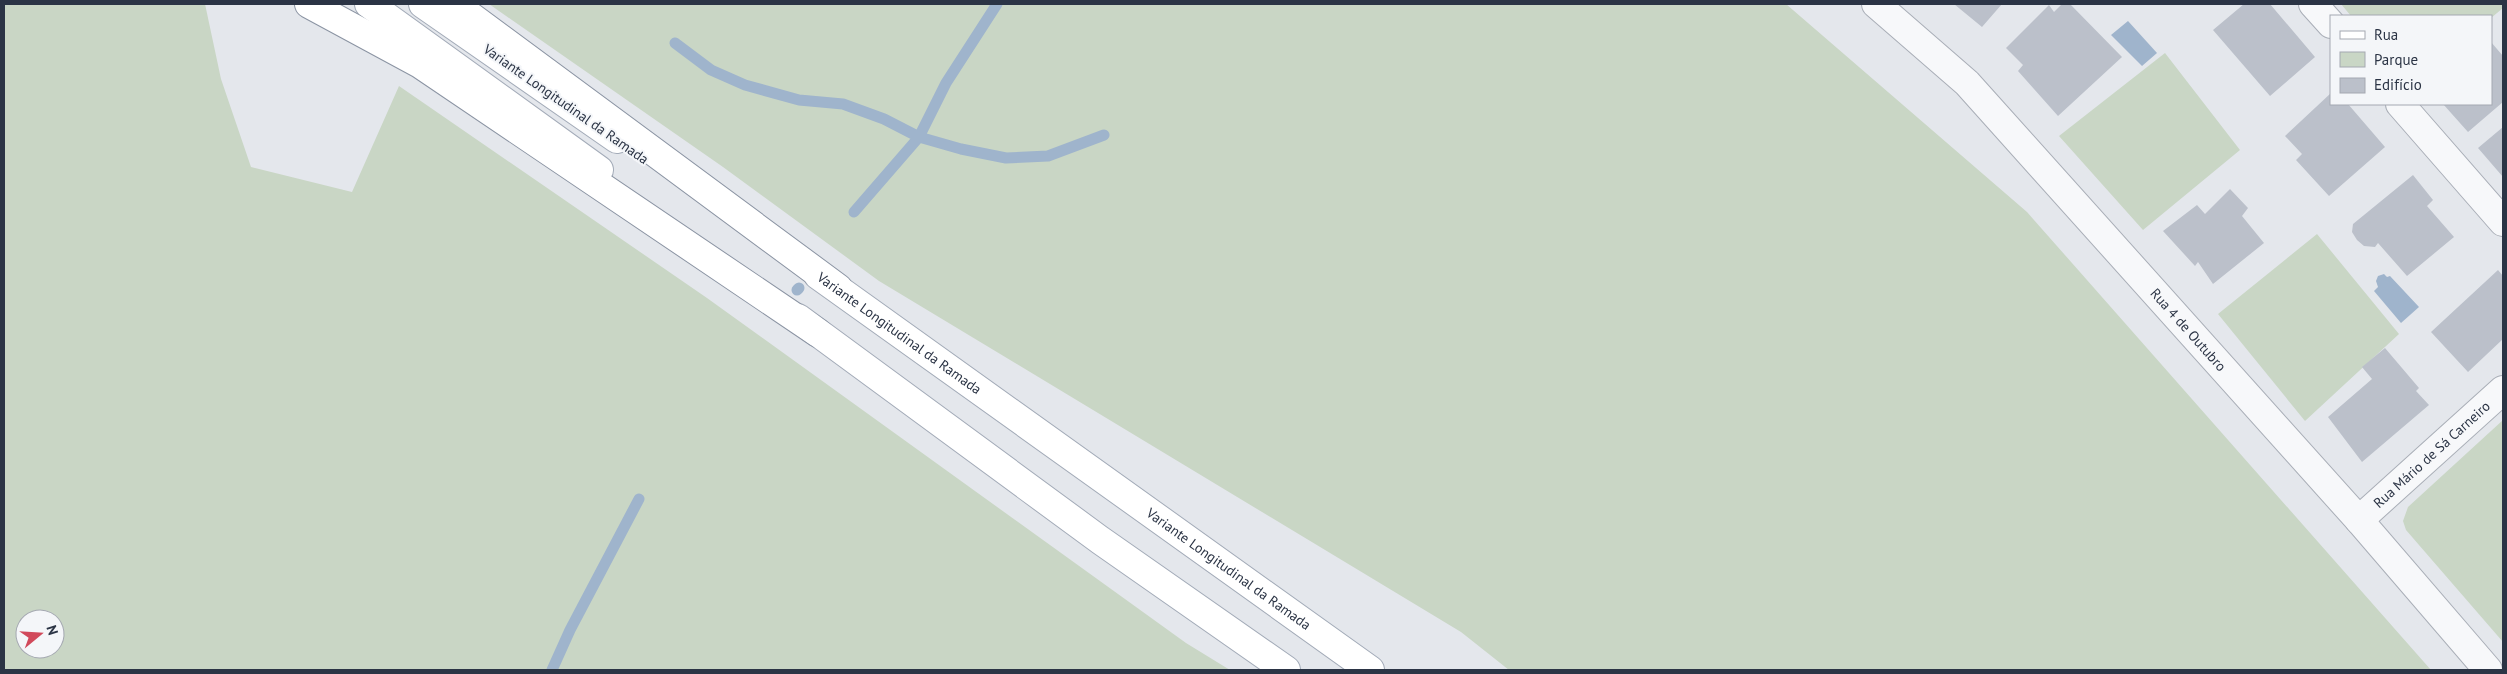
<svg xmlns="http://www.w3.org/2000/svg" width="2507" height="674" font-family="'PT Sans',sans-serif">
  <style>
    .green { fill: #c9d6c5; fill-rule: evenodd }
    .water { fill: #9fb4cc }
    .lines { fill: none; stroke-linecap: round; stroke-linejoin: round }
    .stream { stroke: #9fb4cc; stroke-width: 11 }
    .building { fill: #bbc0ca }
    .minor-casing { stroke: #a9aeb7; stroke-width: 30 }
    .primary-casing { stroke: #a3abb8; stroke-width: 30 }
    .trunk-casing { stroke: #8b94a3; stroke-width: 30 }
    .minor { stroke: #f7f8fa; stroke-width: 28 }
    .primary { stroke: #fff; stroke-width: 28 }
    .trunk { stroke: #fff; stroke-width: 28 }
    .labels { text-anchor: middle; stroke-width: 4; stroke-linejoin: round; paint-order: stroke }
    .street-label { font-size: 14px; fill: #2b3445; stroke: #f4f6f9 }
  </style>
  <rect width="100%" height="100%" fill="#e4e7ec"/>
  <path class="green" d="M4,4H205L221,79L251,167L352,192L399,86L707,298L1186,643L1230,670H4ZM25,619H55V649H25Z
    M489,4H1786L2027,212L2431,670H1509L1461,632L879,281L723,167Z
    M2341,4H2503V8L2491,18L2351,16Z
    M2165,53L2240,150L2143,230L2059,136Z
    M2317,234L2399,334L2305,421L2218,314Z
    M2503,420V642L2406,530L2403,521L2408,507Z"/>
  <path class="water" d="M2128,21L2157,53L2142,66L2111,35Z
    M2384,274L2387,277L2390,276L2419,307L2401,323L2374,291L2378,287L2376,281L2378,276Z"/>
  <g class="lines">
    <path class="stream" d="M675,43L711,70L745,85L799,100L843,104L884,119L919,137L961,149L1006,158L1048,156L1104,135
      M854,212L919,137L946,83L997,4
      M797,290L799,288
      M552,670L570,630L639,499"/>
  </g>
  <path class="building" d="M1954,4H2002L1982,27Z
    M2062,4H2070L2122,57L2058,116L2018,71L2023,65L2006,48L2049,5L2054,12Z
    M2244,4H2270L2315,57L2270,96L2213,30Z
    M2491,42L2503,56V102L2468,132L2443,104H2491Z
    M2331,93V104H2348L2385,147L2329,196L2296,160L2302,154L2285,136Z
    M2503,127V177L2478,148Z
    M2413,175L2433,200L2427,206L2454,237L2407,276L2378,243L2375,247L2364,246L2357,240L2352,232L2353,224Z
    M2230,189L2248,208L2242,216L2264,243L2213,284L2198,262L2195,266L2163,231L2197,205L2205,214Z
    M2498,270L2503,276V339L2468,372L2431,332Z
    M2385,348L2419,388L2416,391L2429,405L2362,462L2328,417L2372,379L2362,367Z"/>
  <g class="lines">
    <defs>
      <g id="minor">
        <path id="s1" d="M1876,4L1967,83L2359,520L2488,670"/>
        <path d="M2313,4L2331,24"/>
        <path d="M2400,104L2503,222"/>
        <path id="s2" d="M2359,520L2503,390"/>
      </g>
      <g id="primary">
        <path d="M369,4L599,170"/>
        <path d="M423,4L617,139"/>
        <path id="s3" d="M818,275L1370,670"/>
        <path d="M798,318L1100,540L1286,670"/>
      </g>
      <path id="trunk" d="M309,4L420,64L818,333
        M454,4L838,288"/>
    </defs>
    <use href="#minor" class="minor-casing"/>
    <use href="#primary" class="primary-casing"/>
    <use href="#trunk" class="trunk-casing"/>
    <use href="#minor" class="minor"/>
    <use href="#primary" class="primary"/>
    <use href="#trunk" class="trunk"/>
  </g>
  <g class="labels">
    <g class="street-label">
      <text transform="translate(566 104) rotate(35)" y="5">Variante Longitudinal da Ramada</text>
      <text dy="5" stroke="none"><textPath href="#s1" startOffset="452">Rua 4 de Outubro</textPath></text>
      <text dy="5" stroke="none"><textPath href="#s3" startOffset="100">Variante Longitudinal da Ramada</textPath></text>
      <text dy="5" stroke="none"><textPath href="#s2" startOffset="98">Rua Mário de Sá Carneiro</textPath></text>
      <text dy="5" stroke="none"><textPath href="#s3" startOffset="505">Variante Longitudinal da Ramada</textPath></text>
    </g>
  </g>
  <rect width="2507" height="674" fill="none" stroke="#2b3445" stroke-width="10"/>
  <rect x="2330" y="15" width="162" height="90" fill="#f4f6f9" stroke="#a4a8b1"/>
  <rect x="2340" y="31" width="25" height="8" fill="#ffffff" stroke="#a4a8b1"/>
  <text x="2374" y="40" font-size="15" fill="#2b3445">Rua</text>
  <rect x="2340" y="52" width="25" height="15" fill="#c9d6c5" stroke="#a4a8b1"/>
  <text x="2374" y="65" font-size="15" fill="#2b3445">Parque</text>
  <rect x="2340" y="78" width="25" height="15" fill="#bbc0ca" stroke="#a4a8b1"/>
  <text x="2374" y="90" font-size="15" fill="#2b3445">Edifício</text>
  <g transform="translate(40 634) rotate(72)"><circle r="24" fill="#f4f6f9" stroke="#a4a8b1"/>
  <path d="M0-4L9 19L0 12L-9 19Z" fill="#d1495b"/>
  <text y="-8" font-size="14" font-weight="bold" text-anchor="middle" fill="#2b3445">N</text>
  </g>
</svg>
